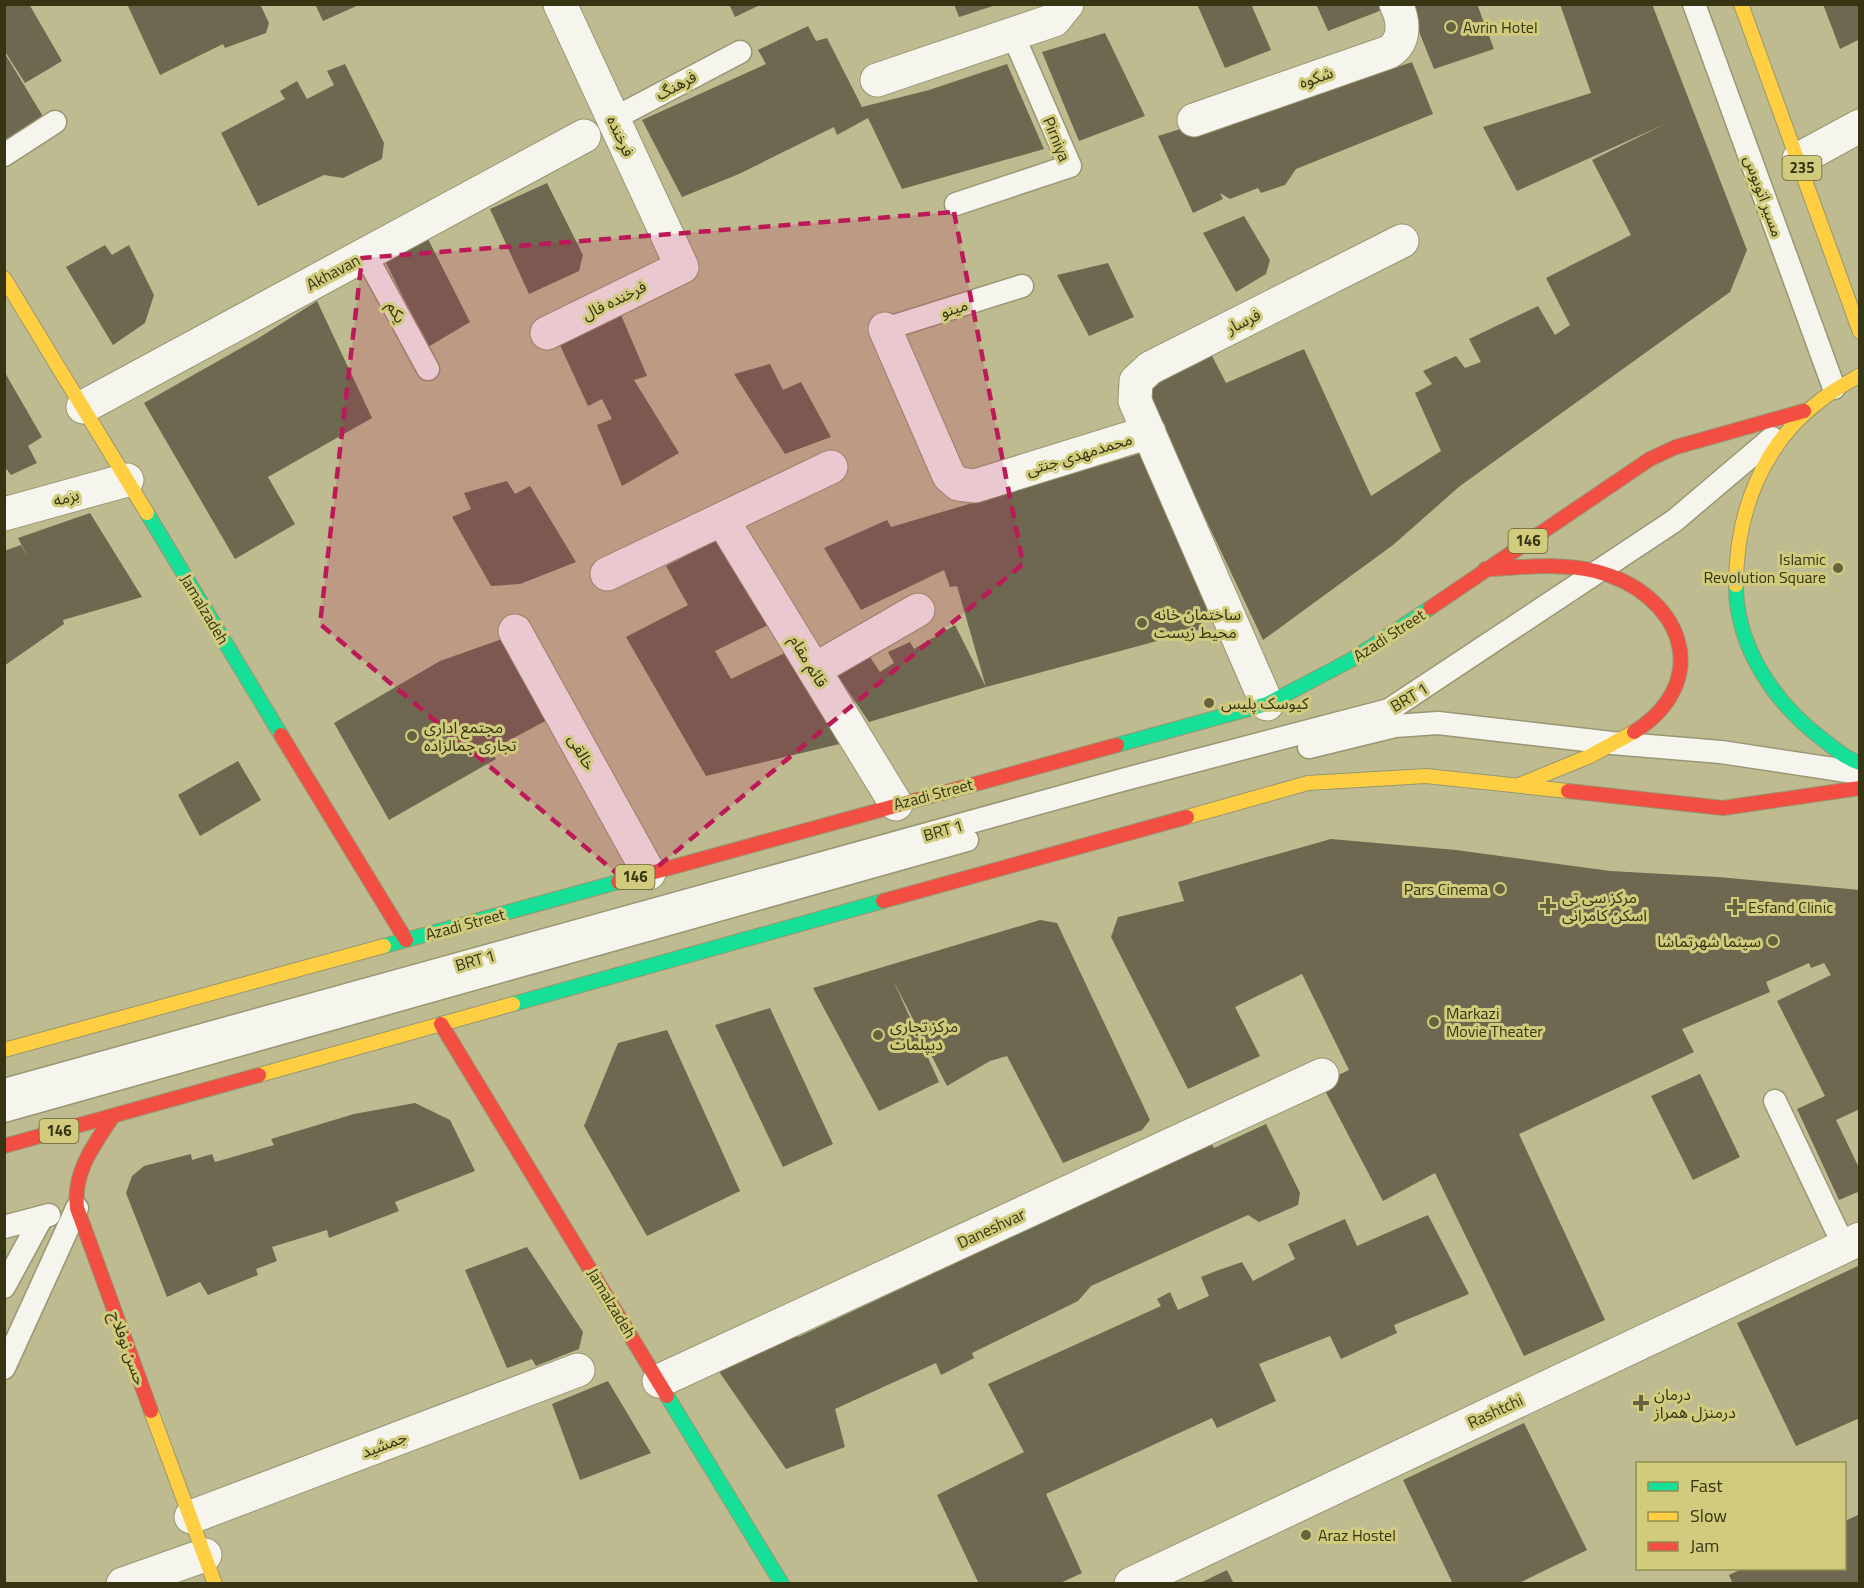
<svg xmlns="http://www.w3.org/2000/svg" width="1864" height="1588" font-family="'Titillium Web','Noto Sans Arabic',sans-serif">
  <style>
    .building { fill: #6d684f }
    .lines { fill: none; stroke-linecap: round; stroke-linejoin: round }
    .lane-casing { stroke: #989673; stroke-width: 25 }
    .street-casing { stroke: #989673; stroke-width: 35 }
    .fast-casing { stroke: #989673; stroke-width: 16 }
    .slow-casing { stroke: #989673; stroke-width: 16 }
    .jam-casing { stroke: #989673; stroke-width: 16 }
    .lane { stroke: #f5f5ee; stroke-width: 22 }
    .street { stroke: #f5f5ee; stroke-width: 33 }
    .fast { stroke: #16e098; stroke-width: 14 }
    .slow { stroke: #ffcf43; stroke-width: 14 }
    .jam { stroke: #f24e42; stroke-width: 14 }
    .marked { fill: #bb1957; fill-opacity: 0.2; stroke: #bb1957; stroke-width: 4.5; stroke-dasharray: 12 8; stroke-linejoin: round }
    .poi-dot { fill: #66633f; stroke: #d1cb7d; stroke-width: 2 }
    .labels { text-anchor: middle; stroke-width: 6; stroke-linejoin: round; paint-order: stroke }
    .shield { fill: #d1cb7d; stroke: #656134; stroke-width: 1.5 }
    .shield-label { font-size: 15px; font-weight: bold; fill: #373414 }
    .poi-label { font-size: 16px; fill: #373414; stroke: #d1cb7d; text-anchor: start }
    .street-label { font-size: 16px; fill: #373414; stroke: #d1cb7d }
  </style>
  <rect width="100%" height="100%" fill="#bebb90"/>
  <path class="building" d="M4,4H29L62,61L25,83L4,50Z
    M127,4H260L269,23L266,33L225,48L223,44L160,75Z
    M315,4H361L323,21Z
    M729,4H762L735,17Z
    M954,4H996V5L959,17Z
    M1197,4H1251L1271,50L1225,68Z
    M1316,4H1380L1382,10L1328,31Z
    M1408,4H1477L1494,49L1434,69Z
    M1560,4H1652L1747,250L1730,292L1460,486L1393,545L1263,640L1142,385L1209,350L1226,383L1304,349L1371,496L1441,451L1415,393L1432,384L1423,371L1456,356L1465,368L1481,362L1469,339L1538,306L1555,335L1570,325L1546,278L1631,235L1592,160L1665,124L1517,191L1483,127L1591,93Z
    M1823,4H1860V39L1840,49Z
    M808,26L816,41L827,38L862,107L929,90L1007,64L1044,149L902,189L868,118L837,135L834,127L739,174L682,197L642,120L766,64L758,50Z
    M1105,33L1145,116L1079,141L1042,52Z
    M4,52L47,123L4,149Z
    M1412,62L1433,114L1296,169L1285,185L1261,193L1258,188L1230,199L1220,193L1223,199L1193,213L1158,136L1190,126L1194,136Z
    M345,64L384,143L382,159L343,178L324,175L258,206L221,133L285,99L280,91L297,81L307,99L334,85L327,71Z
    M547,183L583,255L579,271L529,294L490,209Z
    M1244,216L1270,260L1266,274L1236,292L1203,233Z
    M428,239L470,322L428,347L385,261Z
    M105,245L112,255L129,245L154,295L145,323L113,345L66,267Z
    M1108,263L1134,317L1089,336L1057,275Z
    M317,301L372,418L268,477L295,524L235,559L144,403L257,339Z
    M621,315L647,376L634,380L679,453L622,486L597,425L612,419L602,399L588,406L559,343Z
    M770,364L783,390L801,382L831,437L785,454L734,374Z
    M4,371L42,437L28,446L37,463L11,475L4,466Z
    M1142,453L1205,594L1207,612L1198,630L986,687L957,586L950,587L944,570L861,610L824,548L887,520L891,527Z
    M507,481L515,494L530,486L576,562L520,584L491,586L452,517L471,509L464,493Z
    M90,513L142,597L63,620L64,624L4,666V551L21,545L29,559L18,538Z
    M717,540L774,622L715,651L731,679L793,649L848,742L706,776L626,637L688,605L666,566Z
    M955,625L986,687L869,722L838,676L868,654L880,672L894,663L888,652L910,642L914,649Z
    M502,639L549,719L491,750L496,759L389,820L334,723L440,661Z
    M238,761L261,800L200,836L178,795Z
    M1331,839L1456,850L1610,871L1718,877L1860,890V1109L1836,1120L1860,1170V1191L1839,1200L1797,1109L1825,1096L1777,1001L1831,975L1824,963L1811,968L1809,963L1766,982L1770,992L1682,1029L1694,1052L1519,1134L1605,1320L1524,1356L1435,1173L1383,1201L1321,1083L1349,1070L1302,974L1235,1007L1260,1056L1188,1089L1111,937L1118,917L1184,901L1178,882Z
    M1040,920L1057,923L1150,1120L1142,1130L1063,1163L1007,1056L990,1061L947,1086L893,980L939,1082L879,1111L813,988Z
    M770,1008L833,1144L783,1167L715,1025Z
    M667,1030L740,1191L647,1236L584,1126L618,1043Z
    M1700,1074L1740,1157L1693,1180L1651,1096Z
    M415,1103L450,1120L475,1171L395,1202L399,1211L329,1238L327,1230L272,1247L277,1261L256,1269L258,1275L208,1295L200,1282L167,1297L126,1193L132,1176L144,1166L191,1154L192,1160L212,1154L215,1162L274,1145L271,1139L354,1114Z
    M1266,1124L1300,1193L1298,1205L1259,1222L1248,1215L1091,1286L1078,1301L972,1353L974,1358L941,1375L936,1363L835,1409L845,1447L786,1469L718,1370L792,1327L798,1337L1211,1143L1214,1148Z
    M1428,1215L1469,1294L1394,1325L1397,1333L1341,1359L1330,1336L1259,1364L1276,1401L1217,1428L1212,1418L1046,1494L1082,1573L1058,1584H979L937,1495L1024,1452L988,1384L1161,1306L1157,1299L1170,1292L1178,1310L1209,1296L1201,1277L1216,1271L1242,1262L1253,1281L1295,1259L1288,1244L1345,1219L1357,1246Z
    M527,1247L583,1332L579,1349L536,1366L532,1359L507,1368L465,1270Z
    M1860,1265V1418L1796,1446L1737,1323Z
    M608,1381L651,1453L580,1480L552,1404Z
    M1524,1423L1587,1550L1517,1584H1453L1403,1480Z
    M1860,1514V1584H1733L1729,1575L1742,1569H1845V1521Z
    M1227,1570L1234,1584H1198Z"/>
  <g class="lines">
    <defs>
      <path id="lane" d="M1694,4L1834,388
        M613,119L740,52
        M4,155L55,122
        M956,204L1070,166L1013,35
        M365,254L428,369
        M885,329L1022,286
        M1309,747L1395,726L1438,723L1612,743L1721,752L1860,773
        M4,1090L1122,780L1389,710L1674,521L1772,438
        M1775,1101L1844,1246
        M4,1111L967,840
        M4,1227L49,1215
        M4,1287L42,1217
        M4,1368L77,1208"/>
      <path id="street" d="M877,80L1054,20L1067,4
        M1194,120L1389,52C1406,41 1404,21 1396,4
        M1799,159L1860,126
        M885,329L949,476L958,484L975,486L1149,432
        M547,333L682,267L560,4
        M83,407L584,136
        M4,514L127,480
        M722,519L896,804
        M607,574L831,467
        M515,631L649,873
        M814,670L918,610
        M1267,704L1135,401L1136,381L1150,368L1402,241
        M659,1381L1322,1075
        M191,1517L578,1370
        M123,1584L205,1555
        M1131,1584L1860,1239"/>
      <path id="fast" d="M147,513L281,735
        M1736,585C1736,648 1776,705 1825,741C1836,750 1847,759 1860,763
        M1117,745L1267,704L1351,660L1430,608
        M384,946L618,882
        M513,1004L883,901
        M667,1396L782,1584"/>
      <path id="slow" d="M1741,4L1860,332
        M4,278L147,513
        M1736,585C1736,513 1762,444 1821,400C1833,390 1847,383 1860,375
        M1519,785L1590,756L1634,732
        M1187,817L1308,783L1426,776L1568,791
        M4,1050L384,946
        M259,1075L513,1004
        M151,1411L215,1584"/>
      <path id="jam" d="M1485,569C1521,568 1559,562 1595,571C1680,592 1717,679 1634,732
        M1430,608L1650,459L1676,447L1804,411
        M281,735L406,940
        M1568,791L1723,808L1860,788
        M618,882L1117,745
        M883,901L1187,817
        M441,1024L667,1396
        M113,1116C94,1145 73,1171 77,1208L151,1411
        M4,1146L259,1075"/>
    </defs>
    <use href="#lane" class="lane-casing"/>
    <use href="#street" class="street-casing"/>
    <use href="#fast" class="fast-casing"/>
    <use href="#slow" class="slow-casing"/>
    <use href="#jam" class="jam-casing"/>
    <use href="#lane" class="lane"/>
    <use href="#street" class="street"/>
    <use href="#fast" class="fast"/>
    <use href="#slow" class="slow"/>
    <use href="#jam" class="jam"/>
  </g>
  <path class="marked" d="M954,212L1023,564L633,887L320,624L362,258Z"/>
  <g class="poi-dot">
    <circle cx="1451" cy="27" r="6"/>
    <circle cx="1838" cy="568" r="6"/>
    <circle cx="1142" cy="623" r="6"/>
    <circle cx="1209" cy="703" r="6"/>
    <circle cx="412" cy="736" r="6"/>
    <circle cx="1500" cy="889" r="6"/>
    <path d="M1545 897h6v6h6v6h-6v6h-6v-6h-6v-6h6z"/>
    <path d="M1732 898h6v6h6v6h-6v6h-6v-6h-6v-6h6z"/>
    <circle cx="1773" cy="941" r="6"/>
    <circle cx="1434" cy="1022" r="6"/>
    <circle cx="878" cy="1035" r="6"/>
    <path d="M1638 1394h6v6h6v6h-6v6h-6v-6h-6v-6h6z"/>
    <circle cx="1306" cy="1535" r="6"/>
  </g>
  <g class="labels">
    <g class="shield">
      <rect x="1782.5" y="156" width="39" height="24" rx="4.5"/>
      <rect x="1508.5" y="529" width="39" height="24" rx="4.5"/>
      <rect x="615.5" y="865" width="39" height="24" rx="4.5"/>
      <rect x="39.5" y="1119" width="39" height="24" rx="4.5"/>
    </g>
    <g class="shield-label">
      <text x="1802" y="173">235</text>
      <text x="1528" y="546">146</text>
      <text x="635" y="882">146</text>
      <text x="59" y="1136">146</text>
    </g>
    <g class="poi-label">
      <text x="1463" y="33">Avrin Hotel</text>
      <text x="1826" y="565" text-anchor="end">Islamic<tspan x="1826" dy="18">Revolution Square</tspan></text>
      <text x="1154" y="620">ساختمان خانه<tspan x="1154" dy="18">محیط زیست</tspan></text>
      <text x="1221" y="709">کیوسک پلیس</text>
      <text x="424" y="733">مجتمع اداری<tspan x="424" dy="18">تجاری جمالزاده</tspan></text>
      <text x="1488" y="895" text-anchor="end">Pars Cinema</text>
      <text x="1562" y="903">مرکز سی تی<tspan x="1562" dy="18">اسکن کامرانی</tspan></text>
      <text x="1748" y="913">Esfand Clinic</text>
      <text x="1761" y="947" text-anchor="end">سینما شهرتماشا</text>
      <text x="1446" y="1019">Markazi<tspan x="1446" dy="18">Movie Theater</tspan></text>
      <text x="890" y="1032">مرکز تجاری<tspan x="890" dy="18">دیپلمات</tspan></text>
      <text x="1654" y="1400">درمان<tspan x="1654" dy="18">درمنزل همراز</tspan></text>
      <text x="1318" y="1541">Araz Hostel</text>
    </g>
    <g class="street-label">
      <text transform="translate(1316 77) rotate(-19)" y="6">شکوه</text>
      <text transform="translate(676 85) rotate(-28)" y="6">فرهنگ</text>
      <text transform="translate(621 136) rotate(65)" y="6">فرخنده</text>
      <text transform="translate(1057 139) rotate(68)" y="6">Pirniya</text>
      <text transform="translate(1764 196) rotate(70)" y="6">مسیر اتوبوس</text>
      <text transform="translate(333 272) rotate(-28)" y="6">Akhavan</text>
      <text transform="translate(614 300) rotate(-26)" y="6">فرخنده فال</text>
      <text transform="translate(954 308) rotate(-18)" y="6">مینو</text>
      <text transform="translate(397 312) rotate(62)" y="6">یکم</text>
      <text transform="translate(1243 321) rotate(-27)" y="6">فرسار</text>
      <text transform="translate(1079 454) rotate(-17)" y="6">محمدمهدی جنتی</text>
      <text transform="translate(66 497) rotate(-15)" y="6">بزمه</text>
      <text transform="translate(205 609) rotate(59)" y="6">Jamalzadeh</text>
      <text transform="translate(1389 635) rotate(-33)" y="6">Azadi Street</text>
      <text transform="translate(809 661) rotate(59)" y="6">قائم مقام</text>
      <text transform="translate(1409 697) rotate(-31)" y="6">BRT 1</text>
      <text transform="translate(582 752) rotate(61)" y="6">خالقی</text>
      <text transform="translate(933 794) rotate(-15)" y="6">Azadi Street</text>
      <text transform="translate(943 830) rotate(-16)" y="6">BRT 1</text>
      <text transform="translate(465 924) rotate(-15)" y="6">Azadi Street</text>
      <text transform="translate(475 960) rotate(-16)" y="6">BRT 1</text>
      <text transform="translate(991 1228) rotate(-25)" y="6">Daneshvar</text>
      <text transform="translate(612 1303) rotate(59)" y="6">Jamalzadeh</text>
      <text transform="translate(128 1348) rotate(70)" y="6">حسن نوفلاح</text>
      <text transform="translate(1495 1411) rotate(-25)" y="6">Rashtchi</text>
      <text transform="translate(384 1444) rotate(-21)" y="6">جمشید</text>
    </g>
  </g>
  <rect width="1864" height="1588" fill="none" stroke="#373414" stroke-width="12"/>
  <rect x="1636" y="1462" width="210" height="108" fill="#d1cb7d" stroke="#938f53" stroke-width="1.5"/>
  <rect x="1648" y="1482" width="30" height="9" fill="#16e098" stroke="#938f53" stroke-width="1.5"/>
  <text x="1690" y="1492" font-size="18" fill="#373414">Fast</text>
  <rect x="1648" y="1512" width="30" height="9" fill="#ffcf43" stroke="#938f53" stroke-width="1.5"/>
  <text x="1690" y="1522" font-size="18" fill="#373414">Slow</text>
  <rect x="1648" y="1542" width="30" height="9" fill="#f24e42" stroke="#938f53" stroke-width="1.5"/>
  <text x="1690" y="1552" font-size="18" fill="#373414">Jam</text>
</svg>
